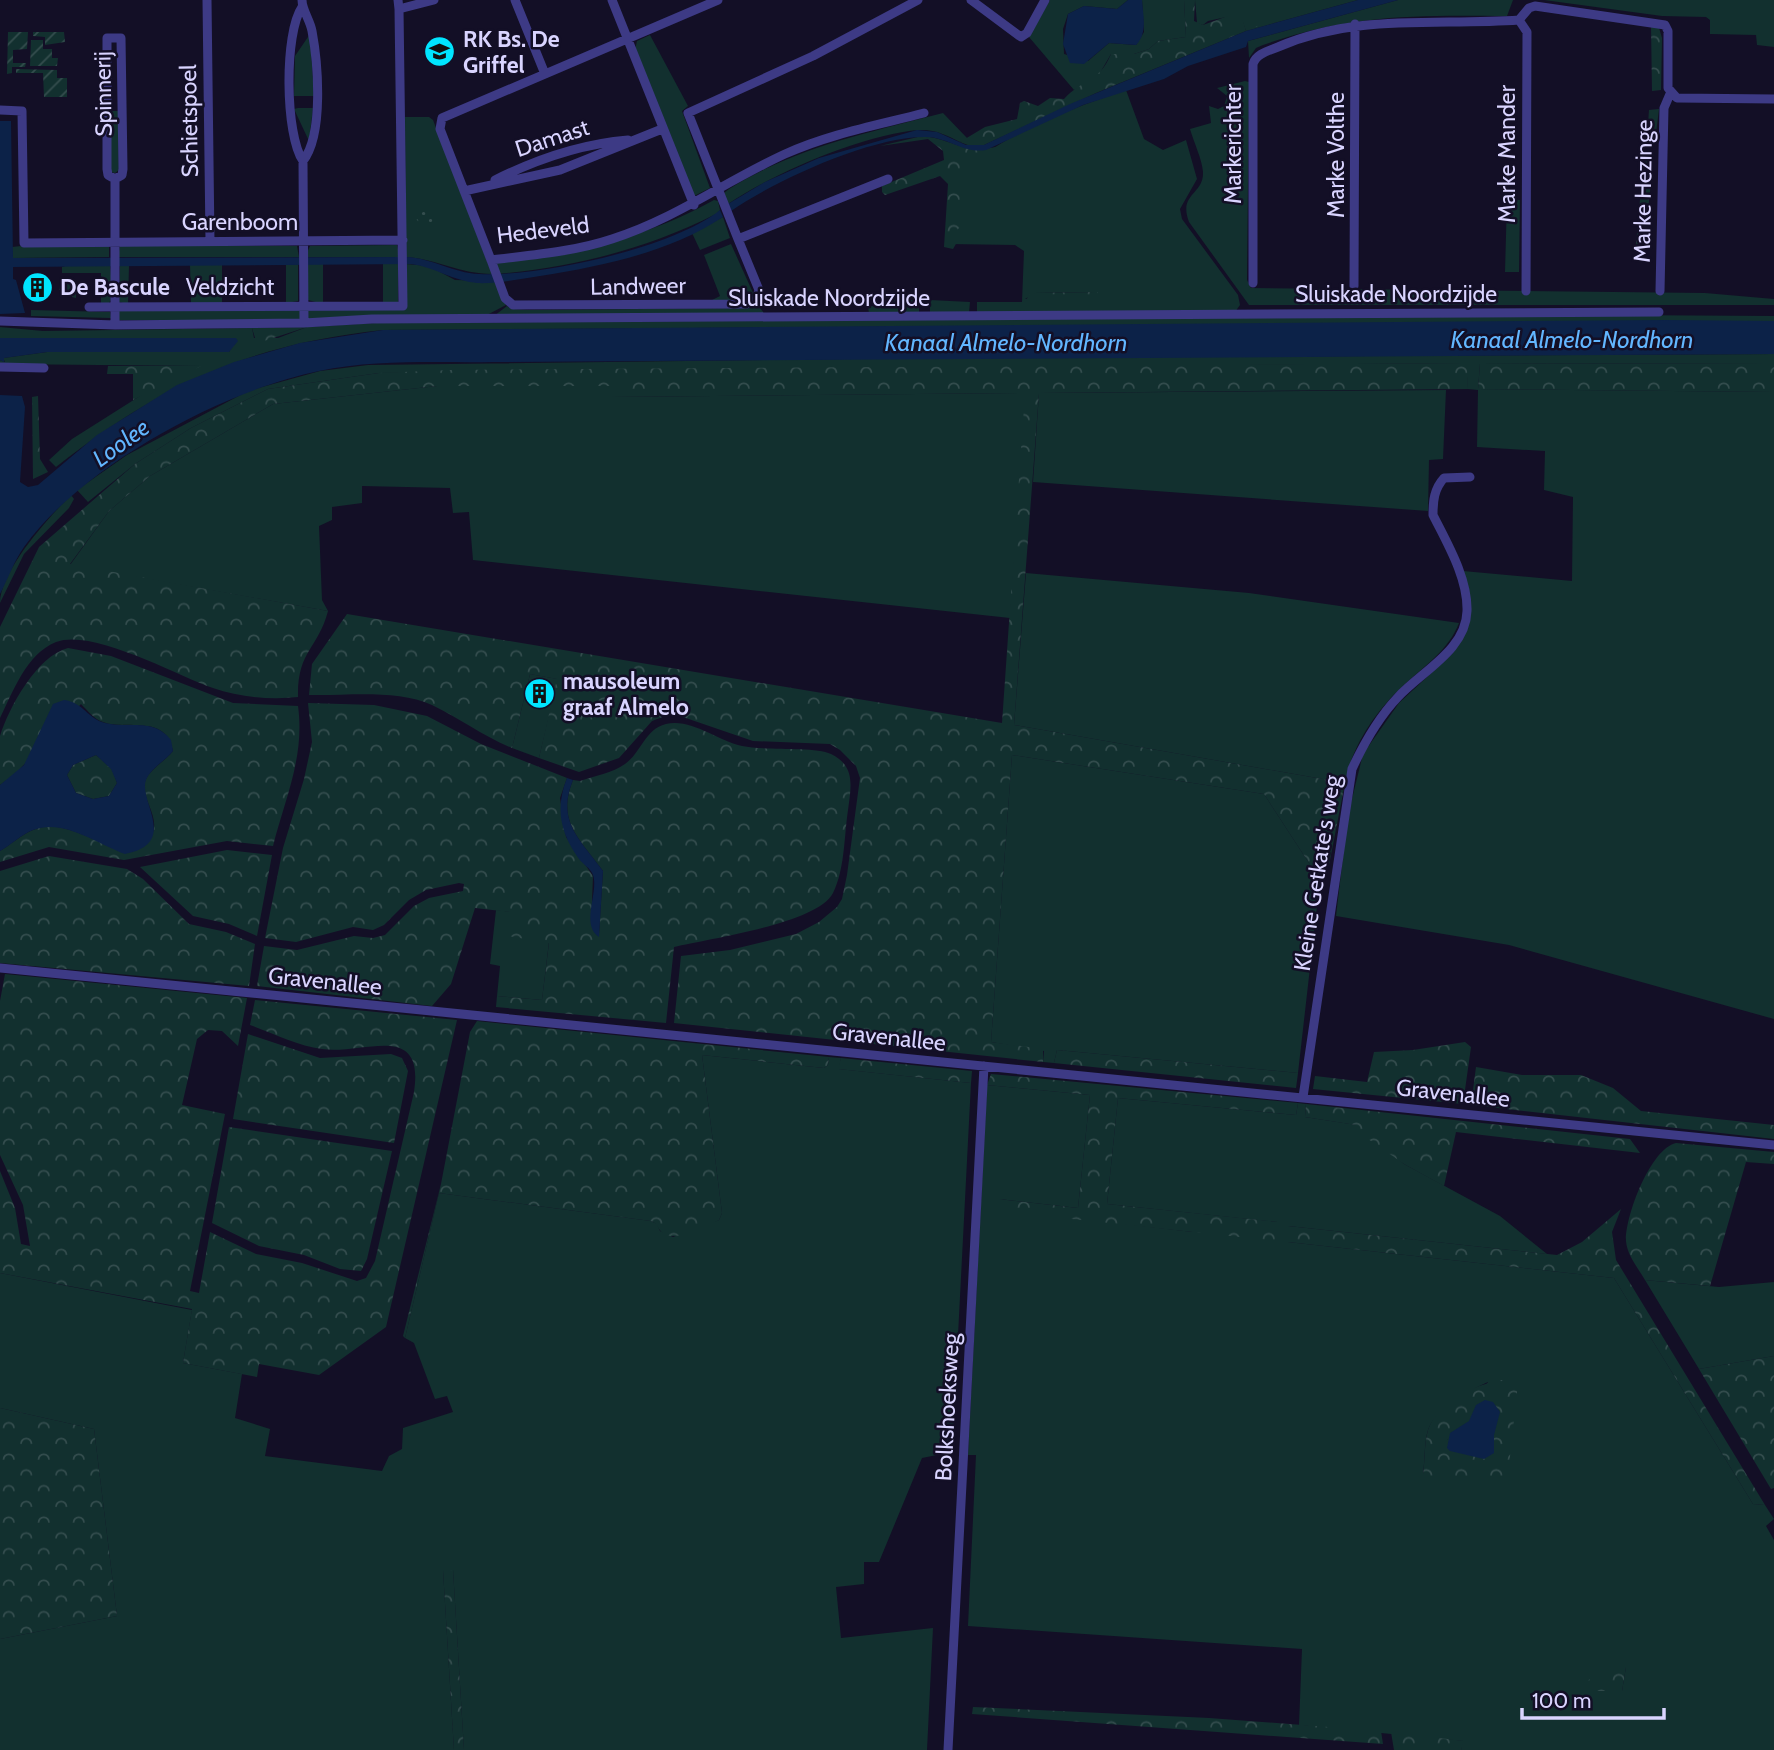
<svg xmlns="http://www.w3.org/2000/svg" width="1774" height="1750" font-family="Cabin,sans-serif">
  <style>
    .grass { fill: #12302f; fill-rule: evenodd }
    .forest { fill: url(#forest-crowns); fill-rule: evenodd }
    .park { fill: url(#park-dots) }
    .garden { fill: url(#garden-furrows) }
    .water { fill: #0c2248; fill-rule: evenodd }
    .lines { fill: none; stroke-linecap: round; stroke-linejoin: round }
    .street { stroke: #3d3a85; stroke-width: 9 }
    .labels { text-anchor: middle; stroke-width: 5; stroke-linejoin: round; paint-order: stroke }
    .poi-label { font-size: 23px; font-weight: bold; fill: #d9d4ff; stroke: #130f26; text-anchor: start }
    .street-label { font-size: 23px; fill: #d9d4ff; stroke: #130f26 }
    .water-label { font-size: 24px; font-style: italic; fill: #62b6ff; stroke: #130f26 }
  </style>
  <defs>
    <pattern id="forest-crowns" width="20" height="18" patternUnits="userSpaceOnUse" patternTransform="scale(1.75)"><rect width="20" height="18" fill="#12302f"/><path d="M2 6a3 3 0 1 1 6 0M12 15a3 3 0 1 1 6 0" fill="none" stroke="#344d4e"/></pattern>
    <pattern id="park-dots" width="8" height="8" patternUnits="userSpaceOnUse" patternTransform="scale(1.75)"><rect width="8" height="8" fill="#12302f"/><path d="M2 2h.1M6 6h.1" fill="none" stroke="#344d4e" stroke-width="1.8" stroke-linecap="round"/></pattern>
    <pattern id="garden-furrows" width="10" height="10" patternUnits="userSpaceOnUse" patternTransform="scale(1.75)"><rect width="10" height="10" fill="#12302f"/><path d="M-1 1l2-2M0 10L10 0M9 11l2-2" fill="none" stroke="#344d4e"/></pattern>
  </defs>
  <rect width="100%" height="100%" fill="#130f26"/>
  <path class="grass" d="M1050,0H1128L1117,9L1084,6L1068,14L1063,29L1064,54L1088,61L1109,43L1136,45L1144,32L1142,0H1184L1186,37L1158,41L1149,49L1134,54H1111L1097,78L1074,90L1029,37Z
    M1195,0H1358L1246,31L1240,14L1208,21L1203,25L1197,23Z
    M1398,0H1513L1507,16C1417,15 1350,14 1263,45L1256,48L1249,58L1248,41Z
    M1544,0H1774V47L1757,45L1756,35L1710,34V20L1706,17L1662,16Z
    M310,34L314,96H294L295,56Z
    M650,35L688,106L682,111L710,188L694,196L635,50L637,41Z
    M1245,81L1249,82L1247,280L1251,288L1705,293L1774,299V305H1249L1189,222C1178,193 1204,195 1203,172C1202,159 1194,143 1190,129L1211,123L1209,106L1218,109L1224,106L1227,96L1217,88Z
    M1126,90L1144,139L1163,150L1186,140L1197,179L1180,209L1182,219L1238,295L1240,305L1235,312L977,313V302H1022L1024,251L1015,245L948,244L958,174C1006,133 1067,110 1126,90ZM1098,292L1025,299L1036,293Z
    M298,108H313L309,141L294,109Z
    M110,111H118L119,170L115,173L111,172Z
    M943,113L968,139L960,142C947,135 934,129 919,130C864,134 774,173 728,204L724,193L729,189C796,147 868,133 943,113Z
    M405,117H429L433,120L492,274C461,274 436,259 406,257Z
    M1507,199L1520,200L1519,272H1505Z
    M714,200L718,201L720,210L716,214C646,249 576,267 498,274L496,263C575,251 643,240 714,200Z
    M723,217L730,238L700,250L692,233Z
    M731,244L754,295L750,300L710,301L720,296L704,255Z
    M397,245L400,257H305L310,246Z
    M109,246V257L13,258L12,247L21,246Z
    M120,246H297L299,257H118Z
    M73,264H110L112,286L107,287L108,296L112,298L109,303H101V273H62V267Z
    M298,264V301L286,303V265Z
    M308,264H323V304L308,300Z
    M383,264H398V303H383Z
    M406,264L429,266L455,280L494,281L506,305L485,316L300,321L118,320L116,309L404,307Z
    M120,265L129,266L128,304L119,302Z
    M190,265H222V303H191Z
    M891,300H919V314H869L868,306H891Z
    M930,300L970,302L969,313L930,314Z
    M507,306L511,309L527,310L760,308L764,313L494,316Z
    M31,310L110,312L111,318L31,316Z
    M1614,315L1774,316V321L383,330C250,344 160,385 56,467L49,460L72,439L151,389L199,366L0,364V360L5,362L3,358L47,352H229L235,338H0V327L43,331L252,328L254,338H278L307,327L376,323Z
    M1774,354V363L1480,364L1478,389L1774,392V1019L1509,945L1336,916L1348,815L1363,754L1399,703L1452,654L1463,637V571L1572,581L1573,497L1544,490L1545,451L1477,447L1478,390L1468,389L1466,363L379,373L268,389L191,428L135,464L88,502L77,490L127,455L248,391L320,371L368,365L932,358Z
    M437,386H611V397L1026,393L1010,618L473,560L469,512L453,513L450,488L362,486V503L332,507V520L319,526L322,600L328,611L70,565L109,511L150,476L273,404Z
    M1446,390L1443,459L1429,460L1428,511L1033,482L1039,393Z
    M71,495L74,499L69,508L24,554L0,603C0,571 48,518 71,495Z
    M1026,573L1249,593L1459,623C1449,649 1426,665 1406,683C1377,709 1352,745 1345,783L1014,725Z
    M530,674L558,679L539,758L512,748Z
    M1012,755L1264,794L1320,880L1298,1073L1057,1050L1054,1063L1043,1062L1044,1051L991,1042Z
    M496,910L511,912L549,942L542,1000L497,996L500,966L490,964Z
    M702,1055L824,1068L828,1065L829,1057L841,1058L839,1069L971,1083L952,1452L922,1458L879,1562H864V1584L836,1587L841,1638L933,1628L927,1750H464L453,1570H443L454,1750H0V1639L117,1616L94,1429L0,1408V1273L192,1310L183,1363L242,1374L235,1418L270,1429L265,1456L382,1471L389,1456L402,1449L403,1428L453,1412L447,1396L435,1399L414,1343L405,1338L439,1193L651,1221L657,1224L660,1231L673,1237L719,1220L722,1213Z
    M987,1085L1090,1095L1078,1208L999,1199L1091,1220L1193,1232L1277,1222L1107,1204L1118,1098L1296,1115L1298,1103L1306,1104L1305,1117L1357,1125L1404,1164L1500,1216L1547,1254L1288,1226V1242L1614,1278L1753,1504L1765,1505L1774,1519L1766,1526L1774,1540V1750H1461L1463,1741L1299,1725L1302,1649L968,1626L976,1455H968ZM1488,1382L1423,1474C1425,1460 1424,1443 1428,1430C1436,1408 1468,1391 1488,1382ZM1626,1667L1622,1691H1575Z
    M1645,1280L1719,1287L1774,1282V1356L1699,1369Z"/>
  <path class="forest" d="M1184,0H1195L1194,21L1203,25L1236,13L1241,14L1246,31L1272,19L1273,23L1246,31L1096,93L984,145L973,147L960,142L985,127L1017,119L1020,103L1024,101L1038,106L1050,98L1064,99C1082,79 1099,83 1111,54H1134L1149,49L1158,41L1186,37Z
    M1651,25L1659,28L1662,38L1661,90L1652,91Z
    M1659,109L1655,141L1647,140L1649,110Z
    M922,136C953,139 962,154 996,147L994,152C955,170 960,190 960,227L955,232L957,242L953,249L944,247L948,184L940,176L885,195L882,192V186L944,160L943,151L928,139L880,146Z
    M1644,154H1654L1644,248L1636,245Z
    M1098,292V302H1025L1029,295L1035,293Z
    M307,327L261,342L256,341L252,328Z
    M1467,363L1468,389L1039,393L1014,725L1345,783L1329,865L1320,880L1264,794L1012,755L991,1042L1043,1049V1062L674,1023L681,956L730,950L796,934L819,922L837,907L842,899L847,875L860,778L856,766L840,750L830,744L753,741L680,716H665L652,721L619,758L579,772L539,758L557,679L530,674L512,748C483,736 459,718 432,705C397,689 346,696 309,695L312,664L347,614L1002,723L1025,393L610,397V386H437L273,404L150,476L109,511L70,564L328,611C318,649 297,651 298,697C270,700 239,697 213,688C176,675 92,628 56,642C26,654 13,692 0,718V627L39,547L135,464L191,428L268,389L379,373L451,370Z
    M1774,363V392L1478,389L1480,364Z
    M108,366H201L133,400V374H107Z
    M38,396L40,459L48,472L33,479L32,397Z
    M68,648L111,656L233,703L298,706C305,757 285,798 273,846L227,841L124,860L49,847L0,862V851C10,845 21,835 33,830C65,816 101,849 132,852C138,847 145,844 150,838C164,818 138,798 146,779C151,769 166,760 173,751C166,713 127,731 103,722C94,719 88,711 81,704L16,773L0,785C0,771 0,750 0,736C9,707 37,656 68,648Z
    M308,703L374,705L427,716L481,744L567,778L560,798L566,837L593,876L592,900L599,934L603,871C580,839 556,822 573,780L580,781C594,776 613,773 625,764C641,753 645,729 666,724C691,718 718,741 742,746C765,751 813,746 831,754C856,766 851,787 848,810C844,836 845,869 833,893C817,924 707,939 674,947L666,1023L496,1007L497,996L542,1000L549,943L508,936L510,912L475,908L451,984L432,1006L257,986L264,946L297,950L354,936L373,938L385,935L414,906L429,898L463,891L464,884L459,883L426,890L409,900L384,925L373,930L353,927L296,942L265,938L283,848L304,779L312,742Z
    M96,755L112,769L117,783L109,796L93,799L76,793L67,775L73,765Z
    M227,850L272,855L257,936L229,924L193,916L140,867Z
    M49,856L127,869L143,879L189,924L226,932L255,944L249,986L0,963V871Z
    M5,974L247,998L238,1046L222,1031L208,1030L197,1039L182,1105L225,1114L190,1291L199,1293L210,1232L256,1254L302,1263L357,1281L366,1278L375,1261L414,1092C425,1020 363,1055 322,1049C298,1046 273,1033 250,1025L255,1000L457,1020L386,1327L319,1375L259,1364L257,1377L183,1363L192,1309L0,1273V1171L15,1208L21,1244L30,1246L23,1205L0,1155V1001Z
    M477,1021L829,1057L828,1065L824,1068L702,1055L722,1213L719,1220C707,1226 675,1243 663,1233C657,1229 659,1224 651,1221L439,1193L405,1338L403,1336L441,1184L470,1032Z
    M248,1034L320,1058L391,1054L402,1058L408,1071L394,1143L233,1119Z
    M1465,1042L1471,1047L1463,1104L1313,1089L1315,1076L1367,1082L1374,1052L1413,1050Z
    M1057,1050L1298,1073L1296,1088L1054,1063Z
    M841,1058L972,1071L971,1083L838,1069Z
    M1476,1067L1522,1075H1581L1613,1088L1641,1111L1774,1125V1139L1471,1105Z
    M991,1074L1298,1103L1296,1115L1118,1098L1107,1204L1278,1222L1279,1234L1276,1241L997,1211L998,1199L1078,1208L1090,1095L987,1085Z
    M1306,1104L1630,1139L1640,1153L1456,1132L1444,1186L1404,1164L1358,1132L1356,1125L1305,1117Z
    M229,1127L392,1151L367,1259L361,1271L340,1269L304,1255L259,1246L212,1223Z
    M1676,1143L1774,1152V1164L1746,1162L1710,1286L1645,1280C1638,1268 1627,1255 1626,1241C1625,1217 1650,1149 1676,1143Z
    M1621,1209L1612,1232L1616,1260L1765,1505L1753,1504L1614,1278L1288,1242V1226L1557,1255L1582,1242Z
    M1774,1356V1488L1771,1489L1699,1369Z
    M1510,1379L1518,1383L1507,1484L1423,1475C1425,1461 1424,1444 1428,1430C1438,1401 1481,1381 1510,1379ZM1500,1412L1494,1435V1453L1458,1454L1447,1448V1440L1469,1421Z
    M0,1408L94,1429L117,1616L0,1639Z
    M443,1570H453L464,1750H454Z
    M1606,1667H1626L1622,1691H1574Z
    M973,1707L1209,1718L1381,1731L1383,1744L972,1714Z
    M1391,1732L1464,1741L1461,1750H1394Z"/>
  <path class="park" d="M416 216a9 9 0 1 1 18 0a9 9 0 1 1-18 0Z"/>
  <path class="garden" d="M8,32H28L27,49L13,50V63H26L25,67H12V73L7,74Z
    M33,32H64L65,42L45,45V37L33,36Z
    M31,40H43V49H52V58H58L57,66H30Z
    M16,69L57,70V78H67V97H44L43,73H16Z
    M61,280H76V298L72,297V290H59Z"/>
  <path class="water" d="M1128,0H1142C1143,15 1148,33 1136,45L1109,43L1084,64L1070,63L1063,44L1068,14L1084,6L1117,9Z
    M1358,0H1398L1248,41L1246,47L1188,66L1164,79L1083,105L986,150C963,154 947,136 924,137C870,137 774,181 731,211L728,204L765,182L819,158L917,130L937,132L966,145H984L1070,104L1246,31Z
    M0,121H11L13,258L406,257C432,258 453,273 479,274C540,277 673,248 720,210L723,217C670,252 603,266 540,276C520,279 496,284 477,283C453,281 435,267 411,264L13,267V279L16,280L25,313L0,314Z
    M1665,320L1774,321V354L494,362C437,363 376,359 319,371C222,391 83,465 24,547C14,561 8,579 0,594V395L22,396L25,407L20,482L28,487L38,485L97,435L177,385L234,362L300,343L383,330Z
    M0,338H236L238,341L229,352H47L4,358V362L0,360Z
    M64,700C83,702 88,719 105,723C129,729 153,717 171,740L173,751C166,760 150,769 146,780C138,801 180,843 125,854C98,844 63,818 33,830C22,834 11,845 0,851V785L24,765L53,704ZM96,755L111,769L117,783L109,796L93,799L76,793L67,775L73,765Z
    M567,778L573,780C556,822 580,839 603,871L599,937C580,925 599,892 593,875C591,869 583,864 579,859C560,833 555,808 567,778Z
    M1485,1400L1493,1402L1500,1412L1494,1435V1453L1484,1459L1450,1451L1447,1448L1450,1433L1469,1421L1476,1405Z"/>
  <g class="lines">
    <path class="street" d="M207,0L210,241
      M302,0C302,10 310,20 312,31C318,63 324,134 303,161L304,323
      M398,0L399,9L434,0
      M515,0L545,74
      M612,0L694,205
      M718,0L442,118L440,129L491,260C531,255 573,252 612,239C675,219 726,181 785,154C829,134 878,125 924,113
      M971,0L1021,37L1027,33L1045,0
      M302,7C284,33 285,135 303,161
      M1519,20L1527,32L1526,291
      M0,110L22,111L24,243L403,240
      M495,180C537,159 580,144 628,140
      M464,191L560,170L662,129
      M738,239L688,113L813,56L918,0
      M491,260L505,298L513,305L747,304L756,300L759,290L738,239L888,179
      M1253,283V64C1256,54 1268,51 1278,47C1357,13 1437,26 1519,20L1529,8L1535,6L1665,25L1668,31V88L1677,98L1774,99
      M1354,286L1355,24
      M1660,291L1664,108L1670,94
      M89,307L403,306L399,9
      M0,321L115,325L304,323L372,319L1659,312
      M115,325V179L122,175L123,169L121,38H107V169L108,175L115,179
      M0,367L44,368
      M0,968L1774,1145
      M1303,1097L1352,769C1364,743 1378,718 1398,697C1422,671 1466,650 1467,611C1468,578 1447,543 1433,515C1433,501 1434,489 1444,478L1470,477
      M948,1750L984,1066"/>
  </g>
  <defs>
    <symbol id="school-disc" viewBox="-11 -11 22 22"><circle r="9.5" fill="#00e5ff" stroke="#130f26"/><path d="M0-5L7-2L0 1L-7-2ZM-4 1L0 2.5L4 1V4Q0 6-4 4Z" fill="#111"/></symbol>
    <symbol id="building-disc" viewBox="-11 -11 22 22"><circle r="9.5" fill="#00e5ff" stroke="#130f26"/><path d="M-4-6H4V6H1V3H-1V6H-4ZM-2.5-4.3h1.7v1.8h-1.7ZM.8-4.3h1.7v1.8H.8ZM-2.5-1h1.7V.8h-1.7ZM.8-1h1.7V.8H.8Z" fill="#111"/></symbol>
  </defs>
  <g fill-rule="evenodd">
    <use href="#school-disc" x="422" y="34" width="35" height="35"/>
    <use href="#building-disc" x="20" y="270" width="35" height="35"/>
    <use href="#building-disc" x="522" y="676" width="35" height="35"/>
  </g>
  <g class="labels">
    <g class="poi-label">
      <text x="463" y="47">RK Bs. De<tspan x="463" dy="26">Griffel</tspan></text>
      <text x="60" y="295">De Bascule</text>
      <text x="563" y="689">mausoleum<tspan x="563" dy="26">graaf Almelo</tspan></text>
    </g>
    <g class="street-label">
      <text transform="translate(103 94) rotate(-91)" y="8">Spinnerij</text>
      <text transform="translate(189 121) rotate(-91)" y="8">Schietspoel</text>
      <text transform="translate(552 138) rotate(-18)" y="8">Damast</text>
      <text transform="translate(1233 144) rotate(-90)" y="8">Markerichter</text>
      <text transform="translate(1507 154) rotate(-90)" y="8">Marke Mander</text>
      <text transform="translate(1336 155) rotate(-90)" y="8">Marke Volthe</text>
      <text transform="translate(1643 191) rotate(-89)" y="8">Marke Hezinge</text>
      <text x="240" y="230">Garenboom</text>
      <text transform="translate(543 230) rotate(-7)" y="8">Hedeveld</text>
      <text transform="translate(638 286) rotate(-1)" y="8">Landweer</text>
      <text x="230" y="295">Veldzicht</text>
      <text x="1396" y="302">Sluiskade Noordzijde</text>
      <text x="829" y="306">Sluiskade Noordzijde</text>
      <text transform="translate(1317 873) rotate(-81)" y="8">Kleine Getkate's weg</text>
      <text transform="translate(325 981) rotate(6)" y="8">Gravenallee</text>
      <text transform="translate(889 1037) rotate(6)" y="8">Gravenallee</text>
      <text transform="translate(1453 1093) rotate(6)" y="8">Gravenallee</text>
      <text transform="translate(947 1407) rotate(-87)" y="8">Bolkshoeksweg</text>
    </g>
    <g class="water-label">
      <text x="1572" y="348">Kanaal Almelo-Nordhorn</text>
      <text x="1006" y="351">Kanaal Almelo-Nordhorn</text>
      <text transform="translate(121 443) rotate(-36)" y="8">Loolee</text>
    </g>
  </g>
  <path d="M1522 1708v10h142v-10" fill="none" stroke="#d9d4ff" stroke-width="3.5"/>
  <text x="1532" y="1708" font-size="21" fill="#d9d4ff" stroke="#130f26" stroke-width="5" paint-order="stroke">100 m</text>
</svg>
